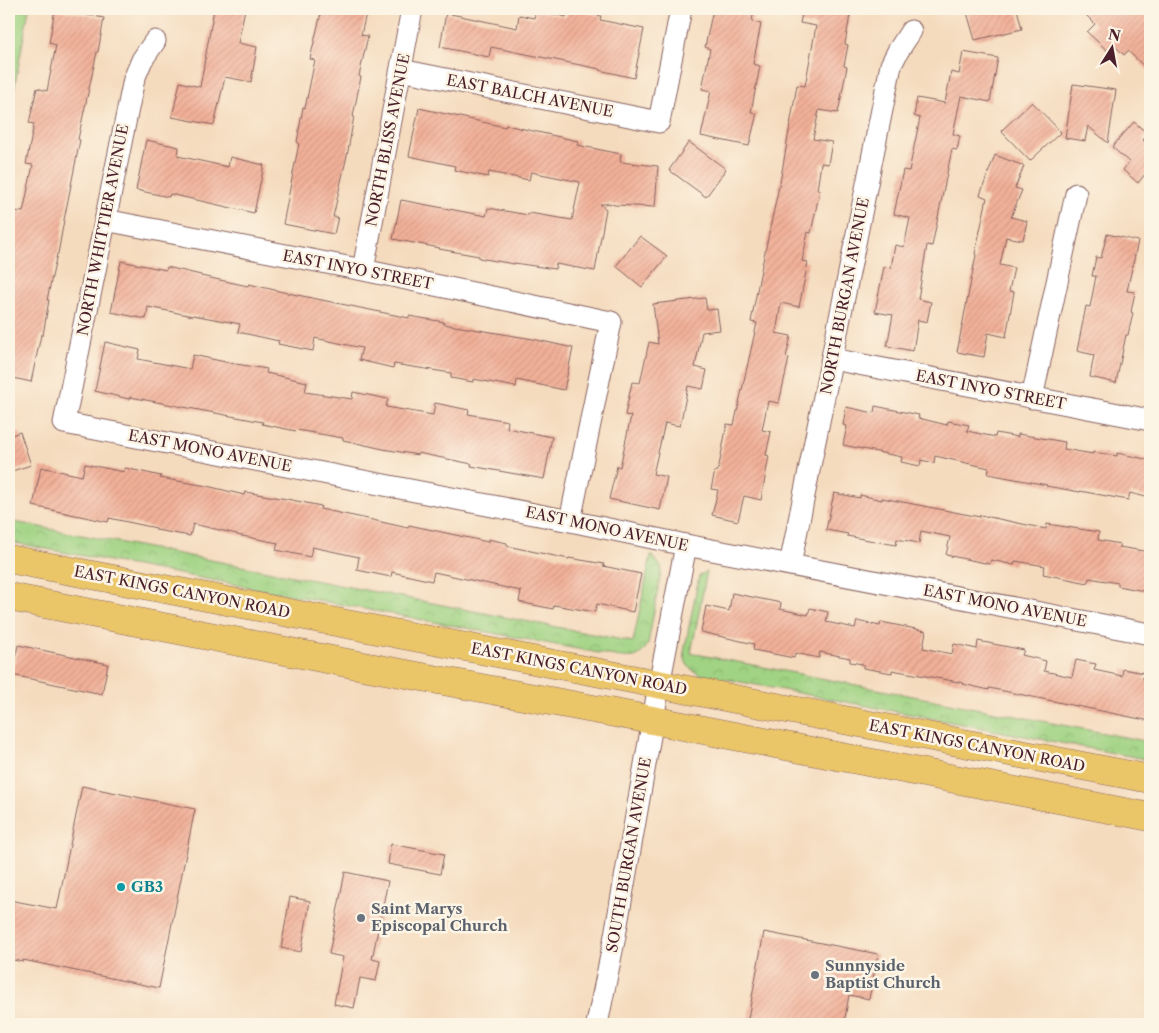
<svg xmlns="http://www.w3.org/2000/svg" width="1159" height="1033" font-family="'Libre Caslon Text',serif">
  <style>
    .green { fill: #a0d383; stroke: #757957 }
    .park { fill: url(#park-crowns); stroke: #757957 }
    .building { fill: url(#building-hatch) }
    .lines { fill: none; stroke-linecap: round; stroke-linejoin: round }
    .minor-casing { stroke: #86615e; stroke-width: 23 }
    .major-casing { stroke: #86615e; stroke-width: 29 }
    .minor { stroke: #fff; stroke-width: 21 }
    .major { stroke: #ebc669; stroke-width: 28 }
    .culture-dot { fill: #0f9aa8; stroke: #fcf5e5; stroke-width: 2 }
    .worship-dot { fill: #6b7280; stroke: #fcf5e5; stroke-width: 2 }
    .labels { text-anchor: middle; stroke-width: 5; stroke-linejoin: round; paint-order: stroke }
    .street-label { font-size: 15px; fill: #4a1f2b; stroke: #fcf5e5 }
    .culture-label { font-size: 15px; font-weight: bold; fill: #0d838f; stroke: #fcf5e5; text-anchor: start }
    .worship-label { font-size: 15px; font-weight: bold; fill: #5b616d; stroke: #fcf5e5; text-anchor: start }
  </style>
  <defs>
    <pattern id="park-crowns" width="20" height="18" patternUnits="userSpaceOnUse" patternTransform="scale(1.25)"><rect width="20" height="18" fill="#a0d383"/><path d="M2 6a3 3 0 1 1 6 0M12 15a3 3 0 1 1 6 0" fill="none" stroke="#8bb571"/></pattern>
    <pattern id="building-hatch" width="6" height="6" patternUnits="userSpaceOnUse" patternTransform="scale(1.25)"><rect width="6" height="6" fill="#f2b199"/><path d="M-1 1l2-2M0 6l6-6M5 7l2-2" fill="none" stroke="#d19884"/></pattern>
  </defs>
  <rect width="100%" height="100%" fill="#fcf5e5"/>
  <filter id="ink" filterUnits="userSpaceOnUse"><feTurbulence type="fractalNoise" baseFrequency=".02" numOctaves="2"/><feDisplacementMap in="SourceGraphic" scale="10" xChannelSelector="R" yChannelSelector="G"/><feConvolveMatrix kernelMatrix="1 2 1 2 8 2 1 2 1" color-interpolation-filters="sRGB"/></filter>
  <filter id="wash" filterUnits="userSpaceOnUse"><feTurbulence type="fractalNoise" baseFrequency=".0096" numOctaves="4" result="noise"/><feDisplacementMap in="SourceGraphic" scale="20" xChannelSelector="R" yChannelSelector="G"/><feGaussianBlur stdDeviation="1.12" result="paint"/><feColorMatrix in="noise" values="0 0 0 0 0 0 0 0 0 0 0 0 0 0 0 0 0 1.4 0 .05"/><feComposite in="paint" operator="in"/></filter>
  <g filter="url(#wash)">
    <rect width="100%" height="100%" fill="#f5dbbe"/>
    <path class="green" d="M9,9H29L9,116Z"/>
    <path class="park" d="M9,521L633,642L651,555L662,567L648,644C640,658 635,658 620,657L9,542Z
      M707,571L691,653L1150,742V760L699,674C688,668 685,664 684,652L699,576Z"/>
    <g id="blocks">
      <path class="building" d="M55,9L104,18L98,52H97L78,139L80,140L64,220L58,254H57L47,300H49L43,335H41L31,382L9,377V241L14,211L23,212L33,165L26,164L34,124L29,123L37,88L47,91L56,45L49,43Z
        M214,9H245L238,43L257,47L251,82L225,77L214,125L172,117L180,82L200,87Z
        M322,9H367L361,35L368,36L359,76L361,77L353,116H354L348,151L333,217H338L334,234L283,224L299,143L297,142L303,107L305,108L315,60L310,59Z
        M568,9L601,16L600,20L644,29L634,78L599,70L600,69L491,47L489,57L440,47L446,13L517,28L519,15L534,18L536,10L566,17Z
        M713,9H754L752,22L761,24L753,64L760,66L751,112L757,113L749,146L701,136L711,91L702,89L710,49L705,47Z
        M803,9H851L845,44L848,45L844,66L847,67L838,113L819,110L813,139L832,142L828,164L821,163L817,190H820L811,233L808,232L802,261L808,262L799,307L781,303L776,333L791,336L786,357L789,358L779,403L768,401L762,430L771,432L766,455L769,456L761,500L744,496L738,521L712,515L718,490L711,489L715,471H718L727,424L734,425L757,323L751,322L760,275L781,177L797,85L805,86L816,26L800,23Z
        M966,9H1017L1022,29L975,40Z
        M1080,9H1143L1150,15V72L1128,51L1124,55L1116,47L1110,53L1087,32L1095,24Z
        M963,52L998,58L990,102L961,96L953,134L960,136L957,150L952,149L932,246L927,245L918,299L931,302L927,322L918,320L913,351L887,346L893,315L875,312L884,267L891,268L895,245L904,247L910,218L894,214L903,170L909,171L914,147L920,118L914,116L917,98L945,103L951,72L959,74Z
        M1073,84L1116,90L1108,143L1088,126L1085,141L1065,138Z
        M1032,102L1061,132L1030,161L1001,131Z
        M419,108L505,127L506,125L578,141L577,145L621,154L620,162L658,166L655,207L615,205L607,203V204H600L606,209L595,271L556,264L555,269L514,263V264L479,258V256L439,249L440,248L393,239L401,200L486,216L488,208L528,215L529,213L572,220L580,182L531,172L529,180L489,172L488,177L454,170L455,166L409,156Z
        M1134,122L1148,134L1143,140L1150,147V168L1138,183L1123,170L1129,162L1112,147Z
        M146,140L179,147L178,156L228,167L230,157L264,165L254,213L170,194L169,197L136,190Z
        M689,142L726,169L706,197L669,170Z
        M995,155L1024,166L1015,188L1022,190L1011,217L1027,221L1023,240L1006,237L1000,265L1014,268L1009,291L1014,292L1006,337L988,333L984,357L957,352L976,255L975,254L987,198L980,195Z
        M1107,234L1138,241L1127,291L1135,292L1131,312L1133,313L1128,335H1126L1116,383L1090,377L1094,355L1077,351L1086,306L1090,307L1096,276H1092L1096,257L1101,258Z
        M640,236L667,256L642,287L616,266Z
        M121,261L166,270L167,267L201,275V276L248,286L249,284L283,292L409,318V316L444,322L443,324L533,339L573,348L564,390L517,380L516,387L473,379V382L451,378V373L394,364L393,368L359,360L362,348L315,338L313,351L278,344L279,341L238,332L240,324L193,315V316L148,307L146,319L111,312Z
        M705,298L707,310L717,309L720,330L702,332L695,367L707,370L703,389L688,386L680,426L665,423L653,474L667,477L660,510L609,499L617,466L620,467L631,416L625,415L632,382L640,383L649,342L658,344L653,304Z
        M105,342L140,350L138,359L190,369L193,355L230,363L267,369L266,373L307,382L305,392L352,399L353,392L388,399L386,407L433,415L435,403L469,410L468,414L508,421L507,428L552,437L544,479L471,466L472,464L418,453V455L383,449L343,440V438L297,430L296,431L262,424L263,422L130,397L129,399L95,391Z
        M875,406L919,415L918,418L947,425L948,421L969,425L967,431L995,437L996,433L1018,437V434L1065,442L1064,449L1093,454V452L1117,456V453L1150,460V498L1130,493L1128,500L1080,491V492L1046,486L1047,485L988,474L989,468L935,456L934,463L921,460L920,466L901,462L902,457L843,445L847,426L843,425L846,407L874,413Z
        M20,432L31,465L9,472V436Z
        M85,464L124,472L125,468L161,476L160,478L207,486L244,495L245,492L287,499L321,506L320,509L368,519L408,528L409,525L488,542V539L507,543V546L569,559V558L604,564L603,566L641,574L633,612L597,604L595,612L554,605L553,609L519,602L521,591L434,572L432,581L392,572L391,577L357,570L359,557L312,547L310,557L276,550L278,543L237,535V534L193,524L190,536L156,530V528L109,518L108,522L33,506L41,467L82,476Z
        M834,493L860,498V495L882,500V498L980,517V515L1046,529L1047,524L1099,532L1098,540L1120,544L1119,547L1150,552V592L1118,586V583L1089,578L1088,583L1043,574L1045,566L1015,561L1014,565L991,560L990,564L946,555L950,537L921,531L919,543L897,539L896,545L847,536L848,534L826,530Z
        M732,593L781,603L780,609L808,615L810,608L828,612L826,622L855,628L857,621L880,626L881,622L926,631L923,648L952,654L954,644L977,649L978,641L1024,650L1022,655L1046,661L1044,671L1072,677L1076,660L1096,664L1094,670L1122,676L1123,669L1144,673L1143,679L1150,680V721L989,688V690L963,684L964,683L892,670V673L863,668V664L850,662V658L820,652L819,658L795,653L794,658L753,650L754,644L701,632L706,606L729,611Z
        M18,645L108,664L102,694L12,675Z
        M82,786L195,809L159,988L23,960V962L9,959V900L57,909Z
        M391,844L444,854L440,874L388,864Z
        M345,872L388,881L372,959L380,961L376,981L360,978L354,1008L334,1004L343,957L329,954Z
        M290,897L310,901L301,952L281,948Z
        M764,932L878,954L869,999L849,995L844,1024H747Z"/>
    </g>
  </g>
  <g filter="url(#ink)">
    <use href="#blocks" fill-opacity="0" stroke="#86615e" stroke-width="1"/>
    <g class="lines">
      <defs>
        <path id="minor" d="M155,41L142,60L134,79L64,423L570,521L686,545L1150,634
          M401,70L659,122L681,9
          M105,220L363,270L611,322L570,521
          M363,270L412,9
          M832,359L1150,420
          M1032,398L1076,194
          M790,565L891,65L898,51L911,31
          M597,1024L614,941L659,685L686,545"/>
        <path id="major" d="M9,559L1150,779
          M9,597L342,662L652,720L1150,817"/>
      </defs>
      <use href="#minor" class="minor-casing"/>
      <use href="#major" class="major-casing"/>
      <use href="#minor" class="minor"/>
      <use href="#major" class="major"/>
    </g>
  </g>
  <circle class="culture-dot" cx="121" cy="887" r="5"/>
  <g class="worship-dot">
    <circle cx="361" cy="918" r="5"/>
    <circle cx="815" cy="975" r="5"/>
  </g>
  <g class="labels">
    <g class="street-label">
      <text transform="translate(530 96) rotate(11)" y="5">EAST BALCH AVENUE</text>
      <text transform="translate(388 140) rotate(-79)" y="5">NORTH BLISS AVENUE</text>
      <text transform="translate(103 230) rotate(-79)" y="5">NORTH WHITTIER AVENUE</text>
      <text transform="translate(358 270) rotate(11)" y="5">EAST INYO STREET</text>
      <text transform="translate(845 296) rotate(-79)" y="5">NORTH BURGAN AVENUE</text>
      <text transform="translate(991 390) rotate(11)" y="5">EAST INYO STREET</text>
      <text transform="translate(210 451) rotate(11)" y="5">EAST MONO AVENUE</text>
      <text transform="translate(607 529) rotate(12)" y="5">EAST MONO AVENUE</text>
      <text transform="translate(182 592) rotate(11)" y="5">EAST KINGS CANYON ROAD</text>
      <text transform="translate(1005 606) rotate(11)" y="5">EAST MONO AVENUE</text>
      <text transform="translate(579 669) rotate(11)" y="5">EAST KINGS CANYON ROAD</text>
      <text transform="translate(977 746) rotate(11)" y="5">EAST KINGS CANYON ROAD</text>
      <text transform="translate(629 855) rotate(-80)" y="5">SOUTH BURGAN AVENUE</text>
    </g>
    <g class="culture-label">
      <text x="131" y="892">GB3</text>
    </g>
    <g class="worship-label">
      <text x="371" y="914">Saint Marys<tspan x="371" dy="17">Episcopal Church</tspan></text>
      <text x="825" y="971">Sunnyside<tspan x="825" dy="17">Baptist Church</tspan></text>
    </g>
  </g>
  <rect width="1159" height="1033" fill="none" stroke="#fcf5e5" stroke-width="30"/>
  <g transform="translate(1112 48) rotate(11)" stroke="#fcf5e5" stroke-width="4" paint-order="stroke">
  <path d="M0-4L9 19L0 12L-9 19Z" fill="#4a1f2b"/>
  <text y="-8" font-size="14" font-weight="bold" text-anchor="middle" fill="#4a1f2b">N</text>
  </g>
</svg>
